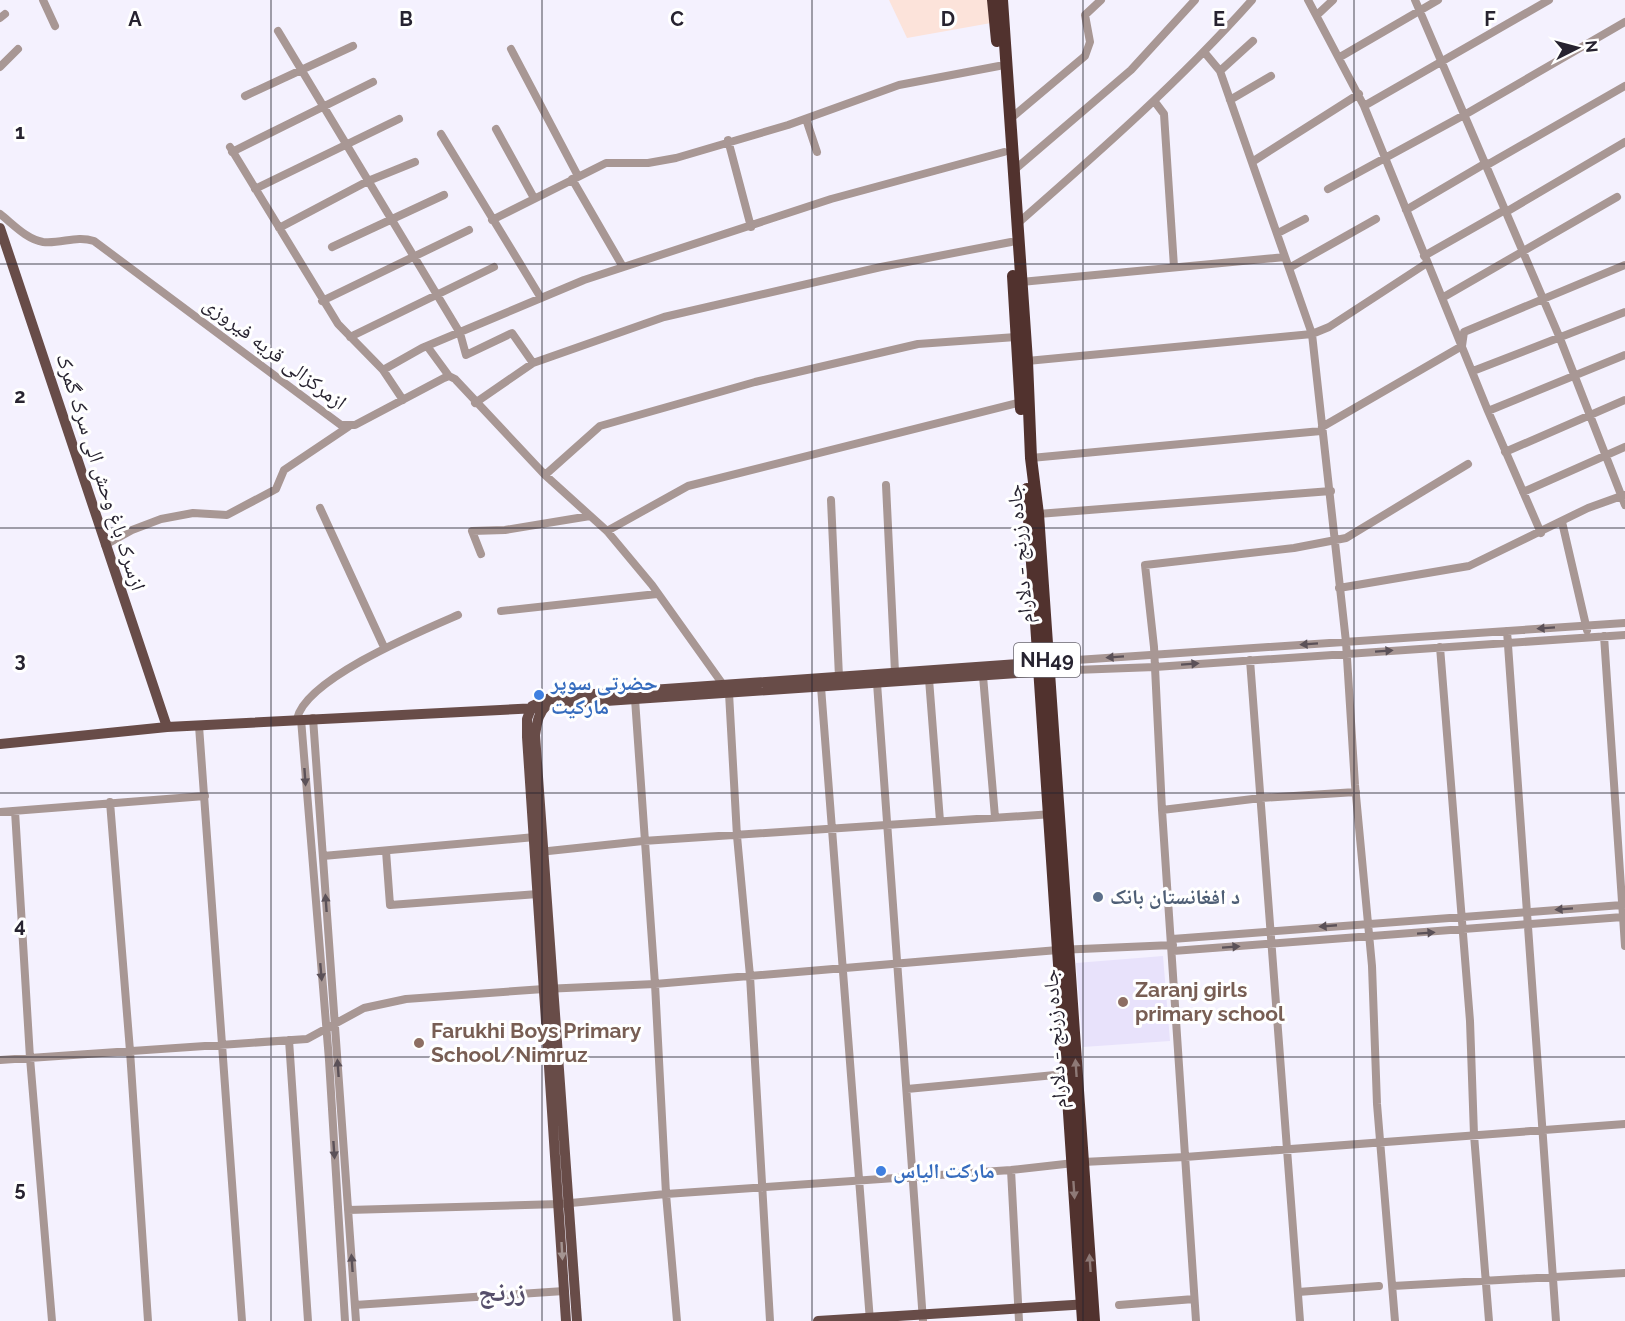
<svg xmlns="http://www.w3.org/2000/svg" width="1625" height="1321" font-family="Raleway,'Noto Naskh Arabic',sans-serif">
  <style>
    .commercial { fill: #fce3da }
    .built { fill: #e8e2fb }
    .lines { fill: none; stroke-linecap: round; stroke-linejoin: round }
    .minor { stroke: #a89794; stroke-width: 8 }
    .major { stroke: #684c48; stroke-width: 10 }
    .highway { stroke: #51322e; stroke-width: 12 }
    .oneway { fill: #5b5158 }
    .oneway2 { fill: #8e7a77 }
    .oneway3 { fill: #a49491 }
    .grid { fill: none; stroke: #272330; stroke-width: 1.5; stroke-opacity: 0.55 }
    .shop-dot { fill: #3f7fe0; stroke: #fff; stroke-width: 2 }
    .service-dot { fill: #5c6f8a; stroke: #fff; stroke-width: 2 }
    .education-dot { fill: #8d6e63; stroke: #fff; stroke-width: 2 }
    .labels { text-anchor: middle; stroke-width: 6; stroke-linejoin: round; paint-order: stroke }
    .shield { fill: #fff; stroke: #68656e; stroke-width: 1.5 }
    .shield-label { font-size: 20px; font-weight: bold; fill: #272330 }
    .street-label { font-size: 21px; fill: #272330; stroke: #fff }
    .shop-label { font-size: 21px; font-weight: bold; fill: #366cbe; stroke: #fff; text-anchor: start }
    .service-label { font-size: 21px; font-weight: bold; fill: #4e5e75; stroke: #fff; text-anchor: start }
    .education-label { font-size: 21px; font-weight: bold; fill: #785e54; stroke: #fff; text-anchor: start }
    .district-label { font-size: 27px; font-weight: bold; fill: #564f6b; stroke: #fff }
    .grid-label { font-size: 20px; text-anchor: middle; font-weight: bold; fill: #272330; stroke: #fff; stroke-width: 6; stroke-linejoin: round; paint-order: stroke }
  </style>
  <rect width="100%" height="100%" fill="#f4f1fe"/>
  <path class="commercial" d="M889,0H989L991,23L907,38Z"/>
  <path class="built" d="M1163,956L1170,1041L1083,1047L1076,963Z"/>
  <g class="lines">
    <path class="minor" d="M43,0L55,26
      M1308,0L1364,106L1488,411L1541,533
      M1415,0L1559,336L1625,505
      M1317,15L1333,0
      M0,18L5,14
      M278,31L460,333L466,355L512,333L533,363
      M511,49L578,176
      M1205,53L1220,71L1312,334L1346,642L1355,785L1372,966L1377,1104L1395,1321
      M1340,57L1438,0
      M0,67L18,49
      M1220,71L1253,41
      M245,96L353,46
      M1230,100L1271,76
      M1155,102L1164,114L1174,267
      M1364,106L1549,0
      M806,119L817,152
      M1010,119L1085,56L1090,42L1085,15L1101,0
      M496,129L534,198
      M441,134L541,298
      M728,140L751,227
      M230,147L338,324L383,370L403,400
      M232,152L373,82
      M1252,162L1359,94
      M1487,165L1625,86
      M1013,171L1131,70L1195,0
      M572,179L623,267
      M255,189L399,119
      M1328,189L1466,114L1625,22
      M1406,210L1486,163
      M1506,212L1625,142
      M0,214C13,224 26,239 43,242C62,244 76,235 94,241L341,425H355L444,378L449,376L455,379L545,475L607,531L652,585L729,693L737,836L750,976L770,1321
      M492,220L606,163H648L676,158L788,125L899,85L999,66
      M1017,224C1099,152 1180,81 1252,0
      M279,228L368,181L415,162
      M1278,233L1305,219
      M332,247L444,195
      M1424,256L1505,210
      M1289,268L1376,219
      M1021,282L1285,257
      M1442,298L1617,197
      M322,301L469,230
      M350,337L494,267
      M427,346L449,376
      M1027,361L1312,334L1329,327L1427,263
      M383,370L422,348L584,280L831,199L1004,152
      M1473,371L1625,312
      M475,403L533,363L664,317L881,267L1011,242
      M1488,411L1625,355
      M1322,427L1462,346L1464,332L1625,265
      M1505,452L1625,400
      M1031,458L1321,431
      M545,475L600,426L755,382L918,344L1016,337
      M886,485L895,672
      M1523,492L1625,447
      M831,500L839,677
      M320,508L384,647
      M1038,514L1331,491
      M1562,522L1587,630
      M607,531L688,486L1021,402
      M105,545L132,530L161,519L193,513L227,515L276,489L284,470L348,427
      M481,554L472,531L505,530L590,516
      M1339,588L1469,566L1588,508L1624,495
      M501,611L657,594
      M1507,631L1556,1321
      M1604,636L1625,946
      M1440,647L1470,1021L1474,1135L1489,1321
      M1250,660L1300,1321
      M1047,662L1625,623
      M1048,671L1155,667L1625,635
      M983,676L995,817
      M929,679L940,821
      M877,683L923,1321
      M821,687L870,1321
      M635,699L655,984L666,1194L677,1321
      M313,718L356,1321
      M297,719C305,679 421,631 458,615
      M301,719L329,1060L345,1321
      M199,726L242,1321
      M110,802L130,1051L148,1321
      M1162,810L1261,798L1356,792
      M15,811L30,1058L52,1321
      M0,812L205,796
      M386,851L390,905L538,894
      M539,852L643,841L1053,814
      M323,856L535,837
      M1172,939L1622,905
      M1173,951L1623,917
      M289,1040L308,1321
      M0,1060L307,1039L364,1008L406,999L544,989L655,984L1058,950L1173,945
      M907,1089L1065,1074
      M1011,1170L1019,1321
      M348,1210L560,1204L666,1194L1011,1170L1083,1162L1185,1157L1625,1124
      M1393,1286L1625,1273
      M1298,1292L1379,1286
      M355,1305L564,1291
      M1119,1305L1194,1299
      M1196,1321L1162,810L1154,647L1145,565L1294,548L1346,538L1468,464"/>
    <path class="major" d="M0,228L167,727
      M0,744L167,727L538,708
      M566,1321L527,737V719L532,706L552,697L1047,662
      M577,1321L535,735C537,723 538,713 547,705L1047,671
      M818,1321L1089,1304"/>
    <path class="highway" d="M993,0L997,41
      M1002,0L1027,361L1031,458L1038,514L1094,1321
      M1013,276L1021,409
      M1027,489L1083,1321"/>
  </g>
  <defs><path id="oneway-solid" d="M-6-.8H1V-3.2L6.5 0L1 3.2V.8H-6Z" transform="scale(1.5)"/></defs>
  <g class="oneway">
    <use href="#oneway-solid" transform="translate(1546 628) rotate(176)"/>
    <use href="#oneway-solid" transform="translate(1309 644) rotate(176)"/>
    <use href="#oneway-solid" transform="translate(1384 651) rotate(-4)"/>
    <use href="#oneway-solid" transform="translate(1115 657) rotate(176)"/>
    <use href="#oneway-solid" transform="translate(1190 664) rotate(-4)"/>
    <use href="#oneway-solid" transform="translate(305 777) rotate(86)"/>
    <use href="#oneway-solid" transform="translate(326 903) rotate(-94)"/>
    <use href="#oneway-solid" transform="translate(1564 909) rotate(176)"/>
    <use href="#oneway-solid" transform="translate(1328 926) rotate(175)"/>
    <use href="#oneway-solid" transform="translate(1426 933) rotate(-4)"/>
    <use href="#oneway-solid" transform="translate(1231 947) rotate(-4)"/>
    <use href="#oneway-solid" transform="translate(321 972) rotate(85)"/>
    <use href="#oneway-solid" transform="translate(338 1068) rotate(-94)"/>
    <use href="#oneway-solid" transform="translate(334 1150) rotate(86)"/>
    <use href="#oneway-solid" transform="translate(352 1263) rotate(-94)"/>
  </g>
  <g class="oneway2">
    <use href="#oneway-solid" transform="translate(1076 1068) rotate(-94)"/>
    <use href="#oneway-solid" transform="translate(1074 1190) rotate(86)"/>
    <use href="#oneway-solid" transform="translate(1090 1263) rotate(-94)"/>
  </g>
  <use class="oneway3" href="#oneway-solid" transform="translate(562 1251) rotate(87)"/>
  <path class="grid" d="M271,0V1321M542,0V1321M812,0V1321M1083,0V1321M1354,0V1321M0,264H1625M0,528H1625M0,793H1625M0,1057H1625"/>
  <g class="shop-dot">
    <circle cx="539" cy="695" r="6"/>
    <circle cx="881" cy="1171" r="6"/>
  </g>
  <circle class="service-dot" cx="1098" cy="897" r="6"/>
  <g class="education-dot">
    <circle cx="1123" cy="1002" r="6"/>
    <circle cx="419" cy="1043" r="6"/>
  </g>
  <g class="labels">
    <rect class="shield" x="1014" y="643" width="66" height="34" rx="4.5"/>
    <g class="shield-label">
      <text x="1047" y="667">NH49</text>
    </g>
    <g class="street-label">
      <text transform="translate(275 353) rotate(37)" y="7">ازمرکزالی قریه فیروزی</text>
      <text transform="translate(101 472) rotate(72)" y="7">ازسرک باغ وحش الی سرک گمرک</text>
      <text transform="translate(1020 554) rotate(-95)" y="7">جاده زرنج - دلارام</text>
      <text transform="translate(1055 1039) rotate(-94)" y="7">جاده زرنج - دلارام</text>
    </g>
    <g class="shop-label">
      <text x="551" y="690">حضرتی سوپر<tspan x="551" dy="24">مارکیت</tspan></text>
      <text x="893" y="1178">مارکت الیاس</text>
    </g>
    <g class="service-label">
      <text x="1110" y="904">د افغانستان بانک</text>
    </g>
    <g class="education-label">
      <text x="1135" y="997">Zaranj girls<tspan x="1135" dy="24">primary school</tspan></text>
      <text x="431" y="1038">Farukhi Boys Primary<tspan x="431" dy="24">School/Nimruz</tspan></text>
    </g>
    <g class="district-label">
      <text x="502" y="1301">زرنج</text>
    </g>
  </g>
  <g class="grid-label">
    <text x="135" y="26">A</text>
    <text x="406" y="26">B</text>
    <text x="677" y="26">C</text>
    <text x="948" y="26">D</text>
    <text x="1219" y="26">E</text>
    <text x="1490" y="26">F</text>
    <text x="20" y="139">1</text>
    <text x="20" y="403">2</text>
    <text x="20" y="667">3</text>
    <text x="20" y="932">4</text>
    <text x="20" y="1196">5</text>
  </g>
  <g transform="translate(1577 48) rotate(84)" stroke="#ffffff" stroke-width="4.5" paint-order="stroke">
  <path d="M0-4.5L10 22L0 15L-10 22Z" fill="#272330"/>
  <text y="-9" font-size="16" font-weight="bold" text-anchor="middle" fill="#272330">N</text>
  </g>
</svg>
